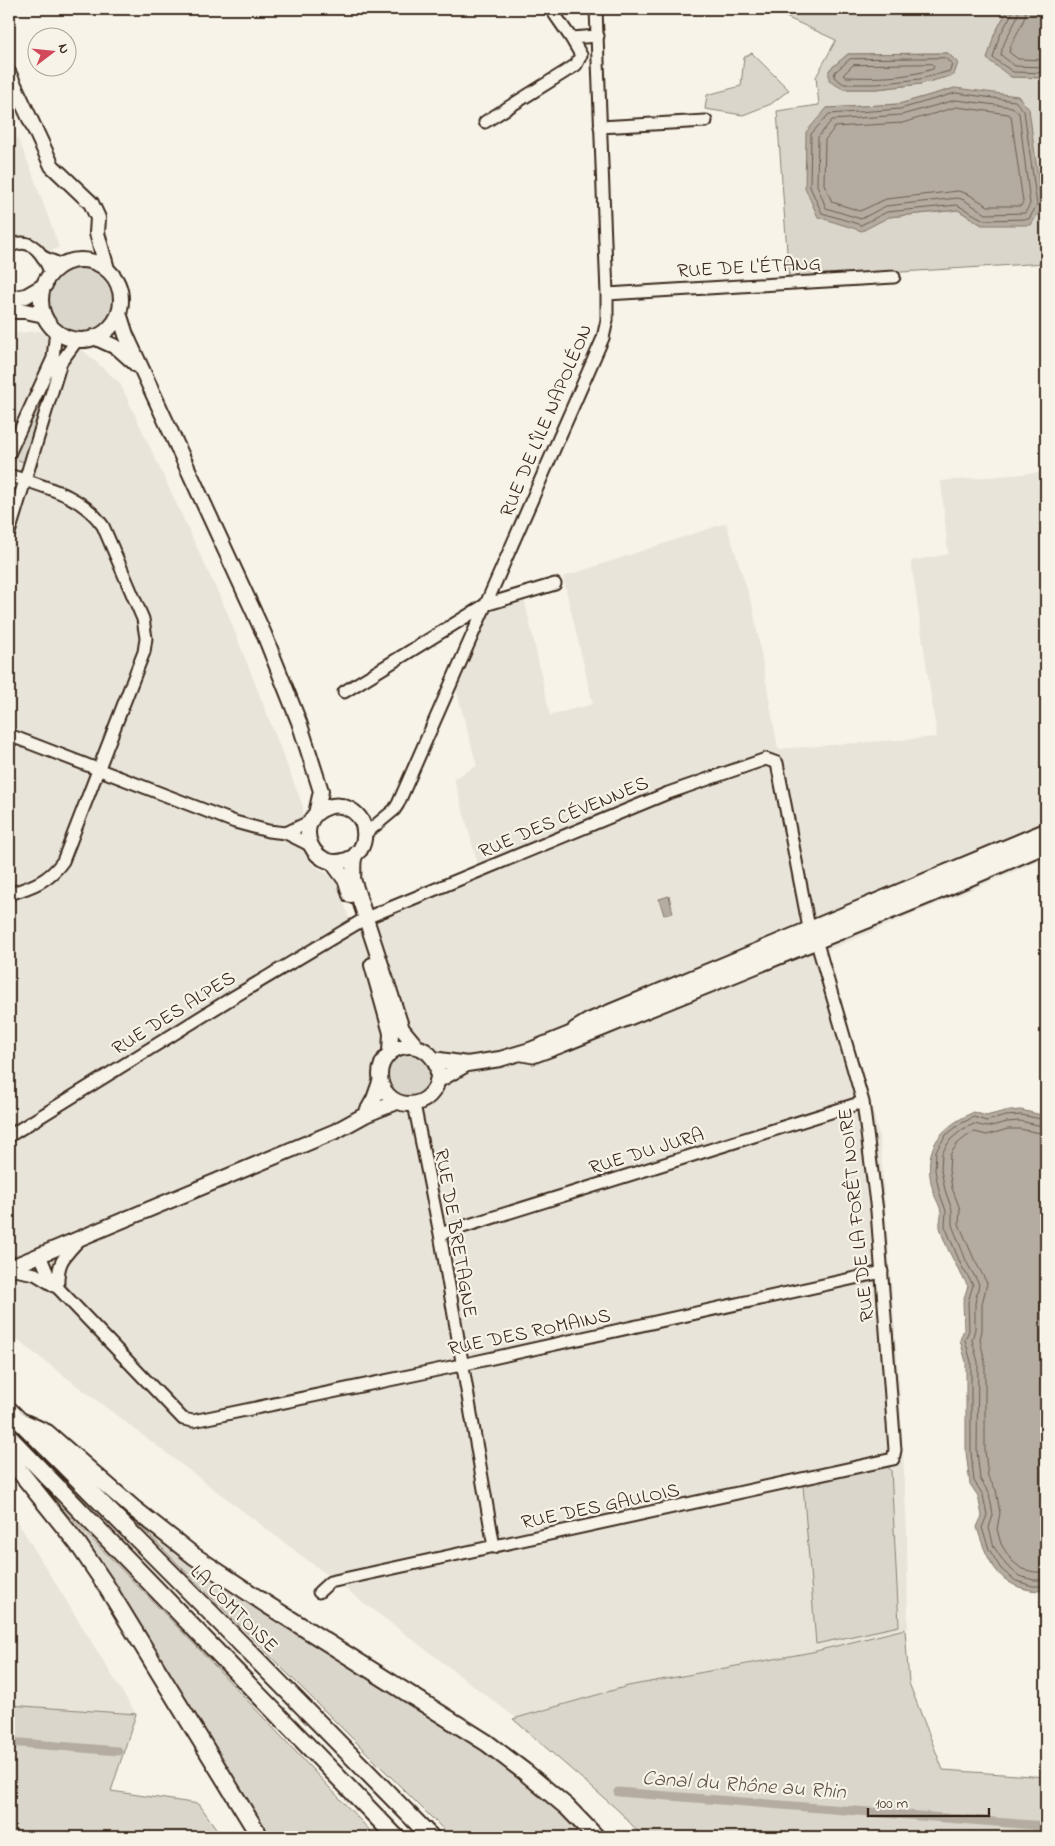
<svg xmlns="http://www.w3.org/2000/svg" width="1055" height="1846" font-family="'Indie Flower',sans-serif">
  <style>
    .built { fill: #e9e4d9 }
    .green { fill: #dbd6cb; stroke: #8b8074; fill-rule: evenodd }
    .water { fill: #b4aca0; stroke: #84786c }
    .lines { fill: none; stroke-linecap: round; stroke-linejoin: round }
    .shore { stroke: #6b5e52; stroke-width: 1 }
    .canal { stroke: #b4aca0; stroke-width: 9 }
    .minor-casing { stroke: #3b2a1e; stroke-width: 15 }
    .major-casing { stroke: #3b2a1e; stroke-width: 18 }
    .highway-casing { stroke: #3b2a1e; stroke-width: 20 }
    .minor { stroke: #f7f3e8; stroke-width: 11 }
    .major { stroke: #f7f3e8; stroke-width: 14 }
    .highway { stroke: #f7f3e8; stroke-width: 16 }
    .labels { text-anchor: middle; stroke-width: 4.5; stroke-linejoin: round; paint-order: stroke }
    .street-label { font-size: 20px; fill: #3b2a1e; stroke: #f7f3e8 }
    .water-label { font-size: 21px; font-style: italic; fill: #5f5145; stroke: #f7f3e8 }
  </style>
  <rect width="100%" height="100%" fill="#f7f3e8"/>
  <filter id="ink" filterUnits="userSpaceOnUse"><feTurbulence type="fractalNoise" baseFrequency=".02" numOctaves="2"/><feDisplacementMap in="SourceGraphic" scale="10" xChannelSelector="R" yChannelSelector="G"/><feConvolveMatrix kernelMatrix="1 2 1 2 8 2 1 2 1" color-interpolation-filters="sRGB"/></filter>
  <g filter="url(#ink)">
    <path class="built" d="M9,118L30,167L59,247L36,261L26,252L20,250L9,253Z
      M39,331L80,348L120,383L227,612L303,806V851L313,865L328,874L338,885L350,921L478,865L454,778L477,766L455,685L490,607L524,597L550,715L593,704L563,577L726,523L753,608L778,749L937,737L911,561L948,554L941,481L1046,472V858L826,951L871,1101L880,1141L900,1393L907,1532L908,1628L812,1652L628,1686L516,1718L9,1334V334Z
      M9,1508L136,1714L9,1705Z"/>
    <path class="green" d="M775,9H1008L994,35L1011,77L1046,78V263L789,279L777,111L819,105L816,77L836,40L775,12ZM948,53L921,84L877,89H843L829,70L848,54ZM955,88L982,225L958,210L888,217L827,108L899,104Z
      M752,53L789,90L771,104L743,115L705,109L707,95L741,86L744,57Z
      M46 299a36 36 0 1 1 72 0a36 36 0 1 1-72 0Z
      M55,362L58,363L27,461L24,462L13,458L12,455Z
      M386 1074a23 23 0 1 1 46 0a23 23 0 1 1-46 0Z
      M886,1466L891,1470L899,1626L816,1644L803,1485Z
      M95,1481L484,1747L590,1837H451Z
      M56,1502L197,1647L376,1837H267L111,1581Z
      M905,1629L909,1683L943,1770L1046,1777V1837H643L619,1811L513,1719L628,1686L812,1652Z
      M9,1705L136,1714L111,1791L199,1804L222,1837H9Z"/>
    <path class="water" d="M1008,9H1046V78L1011,77L987,59L994,35Z
      M948,53L958,63L954,75L921,84L877,89H843L829,81V70L848,54Z
      M955,88L1018,96L1029,109L1042,207L1031,225H982L958,210L889,217L862,231L818,217L805,188L806,132L827,108L899,104Z
      M669,896L673,913L664,915L659,899Z
      M1021,1110L1046,1116V1591C1002,1592 988,1565 977,1527L982,1516L978,1496L970,1484L966,1452V1362L960,1340L964,1329L963,1301L968,1286C959,1271 943,1243 940,1227C939,1222 942,1216 941,1212C940,1205 936,1200 934,1194C921,1152 936,1129 974,1112L986,1116L1005,1111Z"/>
    <g class="lines">
      <path class="shore" d="M1012,9V13L999,37L993,58L1013,72L1046,73
        M1019,9C1018,23 1003,38 1001,55L1015,66L1046,67
        M1026,9C1026,24 1012,37 1009,52L1018,59L1046,60
        M945,58L952,64L950,71L920,79L877,84H844L834,77L835,72L850,59Z
        M932,64L934,66L933,69C905,78 875,78 846,77L843,75L853,65Z
        M956,93L1015,101L1024,111L1037,205L1029,219L984,220L957,205L887,212L861,225L822,213L810,187L811,134L829,114L900,109Z
        M956,100L1012,107L1019,113L1030,204L1025,213L986,214L964,200L958,198L886,206L861,219L826,208L817,185L818,137L832,120L901,115Z
        M957,107L1008,114L1011,116L1023,202L1021,206H988L968,194L958,191L886,199L860,211L832,202L824,184L825,140L835,127L902,123Z
        M1046,1120L1021,1115L1006,1116L986,1121L974,1117L960,1124L946,1135L936,1151L935,1170L939,1191L946,1211L945,1226L961,1265L973,1285L968,1302L969,1330L965,1340L971,1362V1452L974,1481L983,1495L987,1515L982,1528L989,1549L1001,1569L1016,1581L1033,1586H1046
        M1046,1127L1020,1121L1007,1122L987,1127L974,1124L963,1129L951,1139L942,1153L941,1170L945,1190L952,1210V1225L967,1263L979,1284L975,1303V1329L972,1340L978,1362L977,1451L980,1479L989,1493L993,1515L989,1528L994,1547L1006,1565L1019,1576L1034,1580H1046
        M1046,1134L1019,1129H1008L987,1135L974,1132L967,1136L957,1144L950,1155L949,1170L952,1188L960,1209L959,1224L974,1259L987,1283L982,1304V1330L980,1340L985,1362V1451L988,1477L996,1490L1000,1513L997,1529L1001,1544L1011,1560L1022,1569L1035,1572H1046"/>
      <path class="canal" d="M9,1742L118,1751
        M618,1792L1046,1826"/>
      <defs>
        <path id="minor" d="M551,9L571,38L598,36
          M485,122L576,65L581,55L571,38
          M600,127L706,121
          M9,247C32,234 44,256 51,274
          M45,258L62,265
          M607,294L894,277
          M9,454L53,358L56,330
          M9,475C44,487 81,494 103,526L143,619L146,638L144,652L138,667L63,861C49,881 32,887 9,894
          M9,533L61,362L78,339
          M344,692L485,605L555,584
          M9,735L235,822L268,831L286,833L310,845
          M286,833L311,821
          M365,834L394,810L398,804L603,338L607,320V294L596,9
          M574,1028L589,1019L1046,829
          M517,1054L533,1057L563,1046L930,897L1046,847
          M414,1104L440,1234L494,1547
          M9,1136L227,1001L366,918L668,793L766,759L777,763L809,928
          M440,1234L863,1102
          M40,1255L52,1284
          M9,1269L35,1274L58,1288L183,1419L193,1421L461,1365L882,1272
          M58,1288C57,1261 63,1258 81,1238
          M319,1592L330,1582L893,1459L895,1450L877,1211L863,1102L817,943"/>
        <path id="major" d="M9,74L52,166L91,203L98,218L97,233L107,269
          M41 300a40 40 0 1 1 80 0a40 40 0 1 1-80 0Z
          M9,299L26,296L45,285
          M9,311H25L44,315
          M119,313L126,335L264,634L299,722L321,791L316,814
          M94,337L118,348L137,365
          M355,856C314,881 288,820 328,807C334,805 341,805 347,808C357,812 364,821 364,831C365,838 363,845 360,850C358,852 356,853 355,856C352,862 354,872 353,879L402,1029L416,1046
          M332,862L346,881L350,895
          M372,965L391,1033L390,1052
          M380 1075a29 29 0 1 1 58 0a29 29 0 1 1-58 0Z
          M433,1059L467,1064L500,1059L530,1050L928,889L1046,839
          M437,1081L467,1064
          M365,1115L374,1099L380,1082
          M9,1268L336,1131L365,1115L397,1102"/>
        <path id="highway" d="M9,1410L205,1607L431,1837
          M18,1420L47,1433L133,1508L194,1556L266,1604L487,1743L525,1772L567,1807L596,1837
          M9,1437L396,1837
          M9,1458L78,1544L105,1584L260,1837"/>
      </defs>
      <use href="#minor" class="minor-casing"/>
      <use href="#major" class="major-casing"/>
      <use href="#highway" class="highway-casing"/>
      <use href="#minor" class="minor"/>
      <use href="#major" class="major"/>
      <use href="#highway" class="highway"/>
    </g>
  </g>
  <g class="labels">
    <g class="street-label">
      <text transform="translate(749 266) rotate(-3)" y="7">RUE DE L'ÉTANG</text>
      <text transform="translate(545 420) rotate(-67)" y="7">RUE DE L'ÎLE NAPOLÉON</text>
      <text transform="translate(563 816) rotate(-23)" y="7">RUE DES CÉVENNES</text>
      <text transform="translate(173 1012) rotate(-32)" y="7">RUE DES ALPES</text>
      <text transform="translate(646 1150) rotate(-17)" y="7">RUE DU JURA</text>
      <text transform="translate(855 1215) rotate(-96)" y="7">RUE DE LA FORÊT NOIRE</text>
      <text transform="translate(457 1233) rotate(80)" y="7">RUE DE BRETAGNE</text>
      <text transform="translate(529 1331) rotate(-12)" y="7">RUE DES ROMAINS</text>
      <text transform="translate(600 1505) rotate(-12)" y="7">RUE DES GAULOIS</text>
      <text transform="translate(235 1608) rotate(45)" y="7">LA COMTOISE</text>
    </g>
    <g class="water-label">
      <text transform="translate(744 1784) rotate(4)" y="7">Canal du Rhône au Rhin</text>
    </g>
  </g>
  <rect width="1055" height="1846" fill="none" stroke="#f7f3e8" stroke-width="30"/>
  <rect x="15" y="15" width="1025" height="1816" fill="none" stroke="#3b2a1e" stroke-width="2" filter="url(#ink)"/>
  <g transform="translate(52 52) rotate(74)"><circle r="24" fill="#f7f3e8" stroke="#aca397"/>
  <path d="M0-4L9 19L0 12L-9 19Z" fill="#d1495b"/>
  <text y="-8" font-size="14" font-weight="bold" text-anchor="middle" fill="#3b2a1e">N</text>
  </g>
  <path d="M868 1808v8h121v-8" fill="none" stroke="#3b2a1e" stroke-width="2.5"/>
  <text x="875" y="1808" font-size="15" fill="#3b2a1e" stroke="#f7f3e8" stroke-width="4" paint-order="stroke">100 m</text>
</svg>
